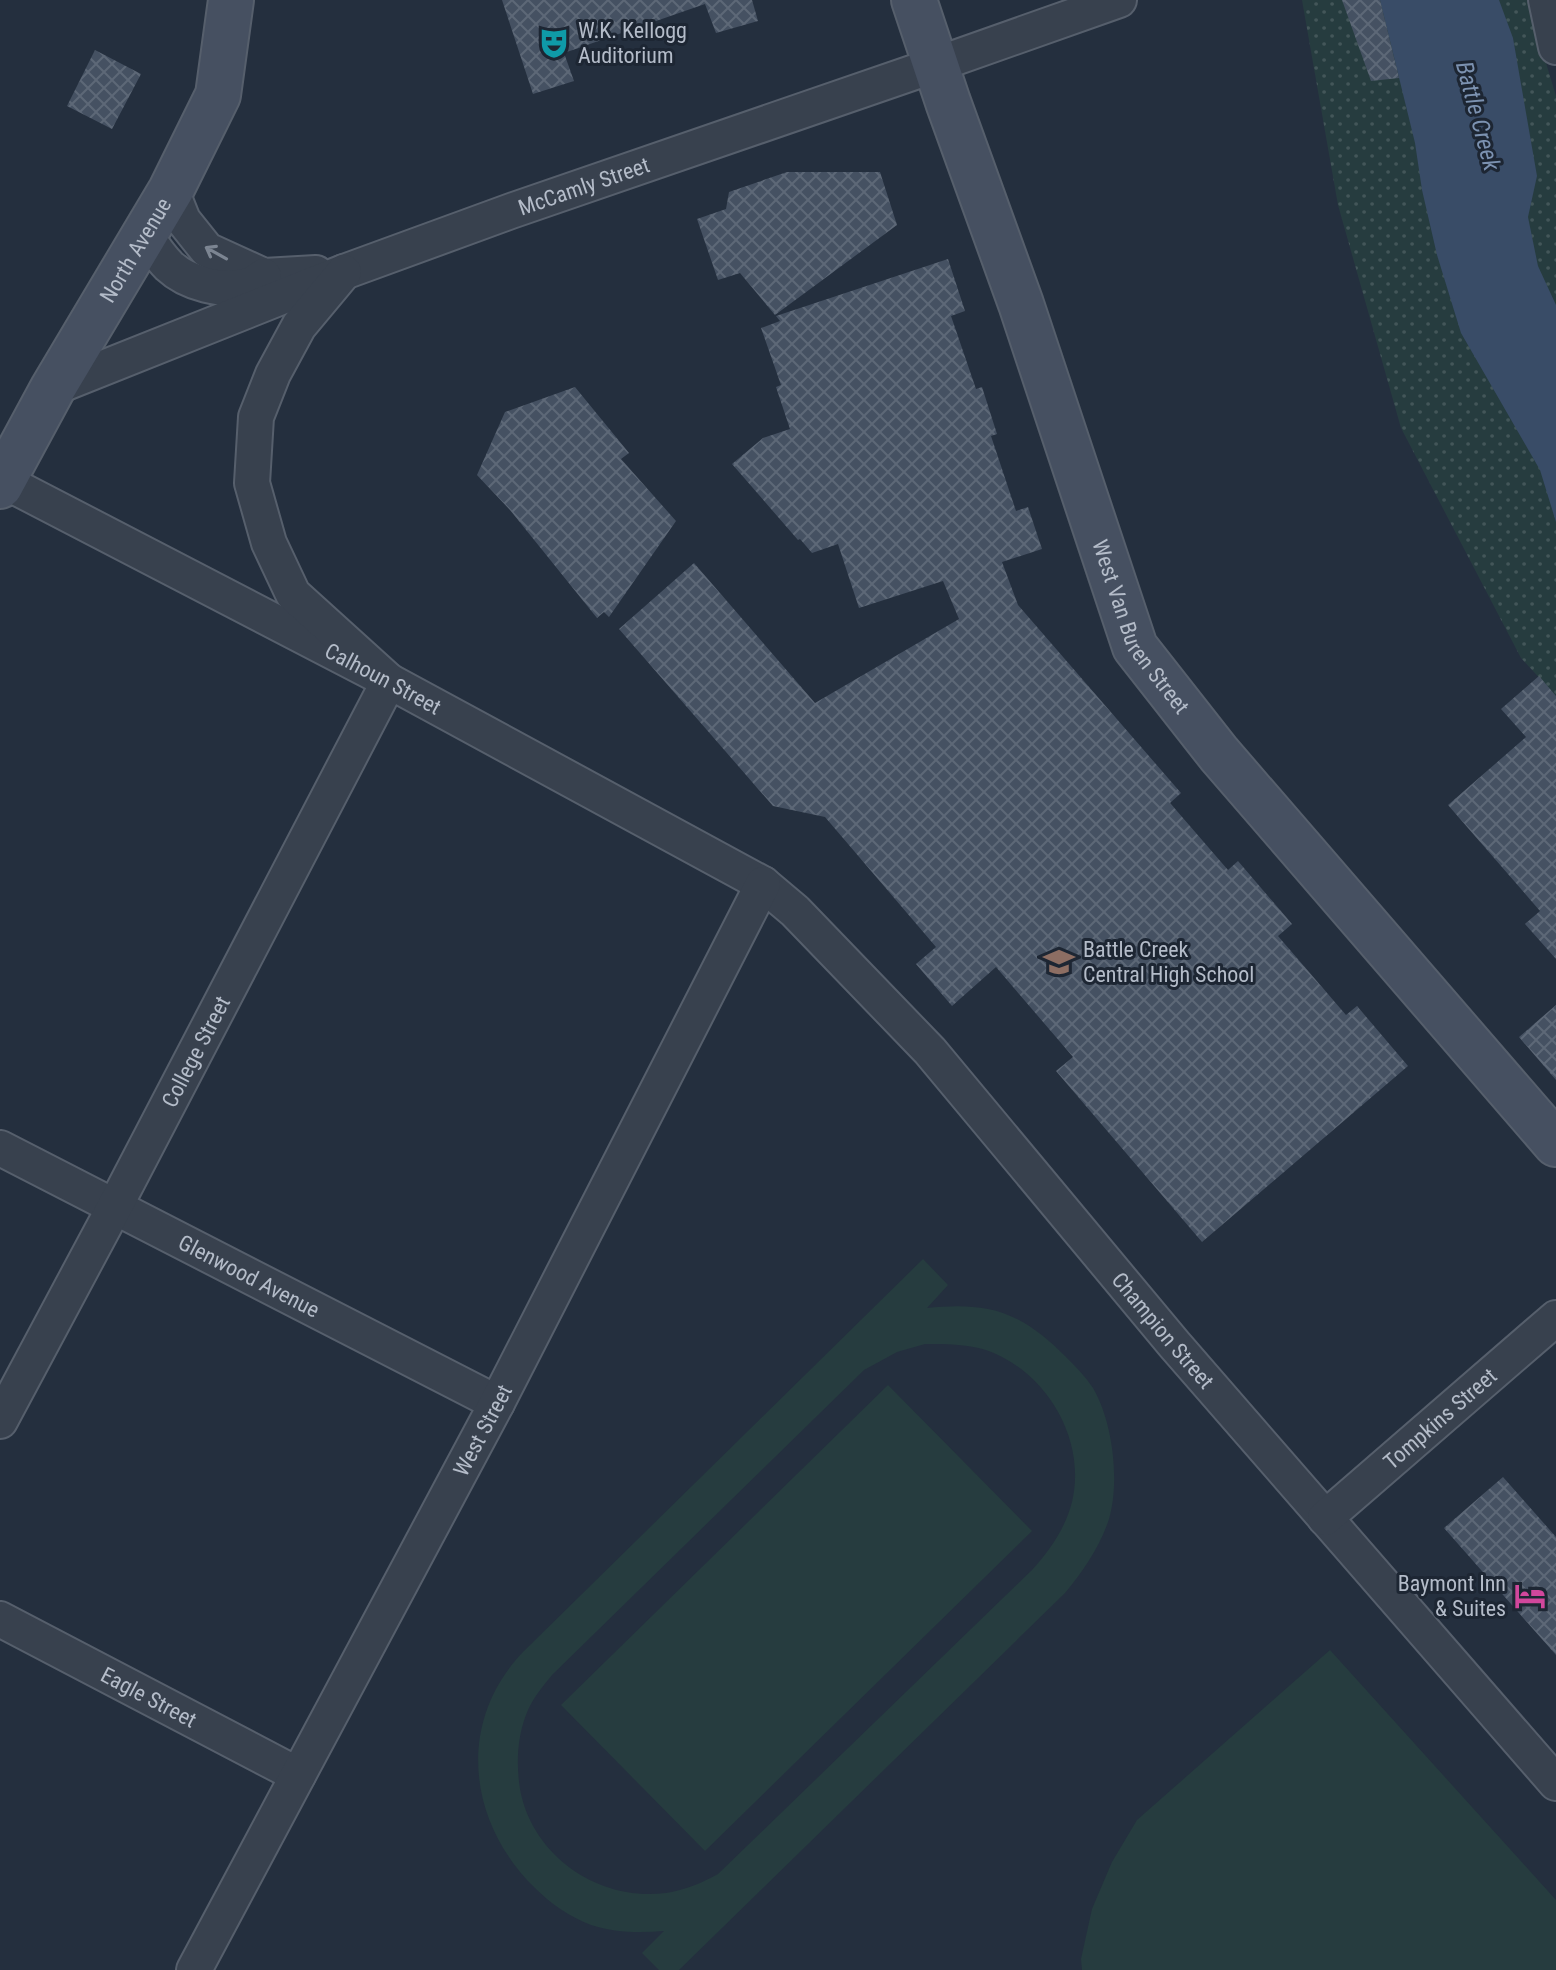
<svg xmlns="http://www.w3.org/2000/svg" width="1556" height="1970" font-family="'Roboto Condensed',sans-serif">
  <style>
    .green { fill: #263c3f; fill-rule: evenodd }
    .park { fill: url(#park-dots) }
    .water { fill: #394c67 }
    .building { fill: url(#building-cross-hatch) }
    .lines { fill: none; stroke-linecap: round; stroke-linejoin: round }
    .street-casing { stroke: #565f6c; stroke-width: 38 }
    .secondary-casing { stroke: #565f6c; stroke-width: 48 }
    .street { stroke: #38414e; stroke-width: 34 }
    .secondary { stroke: #465061; stroke-width: 44 }
    .oneway { stroke: #7c8592 }
    .labels { text-anchor: middle; stroke-width: 6; stroke-linejoin: round; paint-order: stroke }
    .poi-label { font-size: 22px; fill: #b4bcc9; stroke: #1d2633; text-anchor: start }
    .street-label { font-size: 22px; fill: #b4bcc9; stroke: #1d2633 }
    .water-label { font-size: 24px; font-style: italic; fill: #7c92b1; stroke: #1d2633 }
  </style>
  <defs>
    <pattern id="park-dots" width="8" height="8" patternUnits="userSpaceOnUse" patternTransform="scale(2)"><rect width="8" height="8" fill="#263c3f"/><path d="M2 2h.1M6 6h.1" fill="none" stroke="#435659" stroke-width="1.8" stroke-linecap="round"/></pattern>
    <pattern id="building-cross-hatch" width="8" height="8" patternUnits="userSpaceOnUse" patternTransform="scale(2)"><rect width="8" height="8" fill="#455162"/><path d="M0 0l8 8M0 8l8-8" fill="none" stroke="#5d6877"/></pattern>
  </defs>
  <rect width="100%" height="100%" fill="#242f3e"/>
  <path class="green" d="M923,1259L948,1285L927,1308C947,1306 968,1305 988,1309C1019,1315 1043,1334 1065,1356C1075,1366 1085,1376 1093,1388C1113,1422 1120,1482 1109,1519C1100,1547 1083,1571 1065,1593L679,1970H659L642,1953L664,1931C640,1933 615,1933 591,1925C570,1917 551,1904 535,1888C467,1822 456,1721 524,1651ZM925,1344C945,1344 966,1344 986,1350C1046,1371 1087,1439 1072,1502C1065,1529 1050,1550 1032,1570L718,1874C702,1883 685,1890 666,1893C599,1902 532,1856 520,1789C516,1764 517,1735 528,1710C534,1697 543,1686 552,1675L864,1370L897,1352Z
    M888,1385L1032,1531L705,1851L561,1705Z
    M1330,1650L1556,1900V1970H1082L1081,1959L1092,1909L1112,1862L1137,1820Z"/>
  <path class="park" d="M1302,0H1527L1556,96V696L1521,658L1401,428L1338,205Z"/>
  <path class="water" d="M1380,0H1499L1513,38L1537,176L1528,217L1538,266L1556,305V522L1540,470L1461,333L1437,255L1422,190L1415,143Z"/>
  <path class="building" d="M502,0H752L758,21L716,33L705,4L564,53L574,81L533,94Z
    M1342,0H1380L1399,78L1371,81Z
    M95,50L141,74L112,129L67,106Z
    M787,172H880L897,225L775,315L740,273L718,280L697,219L726,209L729,192Z
    M948,259L965,311L951,316L976,389L982,387L997,434L991,436L1016,511L1028,507L1042,549L1002,562L1018,605L1181,793L1170,803L1228,870L1238,861L1292,924L1278,936L1346,1015L1357,1006L1408,1066L1202,1242L1056,1071L1073,1057L996,967L952,1006L916,964L936,947L825,817L773,806L619,629L694,563L815,703L959,619L943,581L859,608L838,544L812,553L800,539L798,540L732,464L763,438L790,429L776,387L781,385L761,328L780,321L776,316Z
    M575,387L629,453L621,459L676,521L609,617L604,612L597,618L510,510L477,475L505,412Z
    M1539,676L1556,696V959L1525,924L1540,911L1448,805L1526,737L1501,709Z
    M1556,1005V1080L1519,1037Z
    M1503,1477L1556,1537V1655L1444,1528Z"/>
  <g class="lines">
    <defs>
      <g id="street">
        <path d="M1546,0L1556,47"/>
        <path d="M171,190L183,220L207,250L264,276L316,273"/>
        <path d="M145,235C152,245 160,257 169,266C187,283 223,293 248,285C254,284 259,279 264,276"/>
        <path id="s1" d="M53,388L344,272L511,211L935,65L1119,0"/>
        <path id="s2" d="M0,479L389,681L763,884L795,911L930,1051L1174,1344L1556,1783"/>
        <path id="s3" d="M0,1148L497,1403"/>
        <path id="s4" d="M0,1421L114,1208L389,681L293,594L269,543L252,483L256,417L273,374L299,326L344,272"/>
        <path id="s5" d="M1325,1518L1556,1318"/>
        <path id="s6" d="M0,1619L298,1775"/>
        <path id="s7" d="M194,1970L497,1403L763,884"/>
      </g>
      <g id="secondary">
        <path id="s8" d="M914,0L948,102L1021,304L1135,647L1219,754L1556,1144"/>
        <path id="s9" d="M0,486L53,388L171,190L218,95L231,0"/>
      </g>
    </defs>
    <use href="#street" class="street-casing"/>
    <use href="#secondary" class="secondary-casing"/>
    <use href="#street" class="street"/>
    <use href="#secondary" class="secondary"/>
  </g>
  <defs><path id="oneway-shaft" d="M-6 0H5M1.5-3L5.5 0L1.5 3" fill="none" stroke-width="1.6" stroke-linecap="round" stroke-linejoin="round" transform="scale(2)"/></defs>
  <use class="oneway" href="#oneway-shaft" transform="translate(216 253) rotate(-151)"/>
  <defs>
    <symbol id="theatre-bare" viewBox="-9 -9 18 18"><path d="M-5-5.5Q0-4 5-5.5V0Q5 5 0 6Q-5 5-5 0ZM-3.3-2.5H-1v1.5H-3.3ZM1-2.5H3.3v1.5H1ZM-2.8 1Q0 5.5 2.8 1Z" fill="#0f9aa8" stroke="#1d2633" stroke-width="2.5" paint-order="stroke"/></symbol>
    <symbol id="school-bare" viewBox="-9 -9 18 18"><path d="M0-5L7-2L0 1L-7-2ZM-4 1L0 2.5L4 1V4Q0 6-4 4Z" fill="#8d6e63" stroke="#1d2633" stroke-width="2.5" paint-order="stroke"/></symbol>
    <symbol id="hotel-bare" viewBox="-9 -9 18 18"><path d="M-6-4.5h1.5V1H6V5H4.5V3h-9V5H-6ZM-4 0a1.8 1.8 0 1 1 3.6 0ZM.5 0V-2.5h3Q6-2.5 6 0Z" fill="#d1479c" stroke="#1d2633" stroke-width="2.5" paint-order="stroke"/></symbol>
  </defs>
  <g fill-rule="evenodd">
    <use href="#theatre-bare" x="532" y="21" width="44" height="44"/>
    <use href="#school-bare" x="1037" y="940" width="44" height="44"/>
    <use href="#hotel-bare" x="1508" y="1574" width="44" height="44"/>
  </g>
  <g class="labels">
    <g class="poi-label">
      <text x="578" y="38">W.K. Kellogg<tspan x="578" dy="25">Auditorium</tspan></text>
      <text x="1083" y="957">Battle Creek<tspan x="1083" dy="25">Central High School</tspan></text>
      <text x="1506" y="1591" text-anchor="end">Baymont Inn<tspan x="1506" dy="25">&amp; Suites</tspan></text>
    </g>
    <g class="street-label">
      <text dy="8" stroke="none"><textPath href="#s1" startOffset="568">McCamly Street</textPath></text>
      <text dy="8" stroke="none"><textPath href="#s9" startOffset="272">North Avenue</textPath></text>
      <text dy="8" stroke="none"><textPath href="#s8" startOffset="668">West Van Buren Street</textPath></text>
      <text dy="8" stroke="none"><textPath href="#s2" startOffset="432">Calhoun Street</textPath></text>
      <text dy="8" stroke="none"><textPath href="#s4" startOffset="418">College Street</textPath></text>
      <text dy="8" stroke="none"><textPath href="#s3" startOffset="280">Glenwood Avenue</textPath></text>
      <text dy="8" stroke="none"><textPath href="#s2" startOffset="1464">Champion Street</textPath></text>
      <text dy="8" stroke="none"><textPath href="#s5" startOffset="152">Tompkins Street</textPath></text>
      <text dy="8" stroke="none"><textPath href="#s7" startOffset="612">West Street</textPath></text>
      <text dy="8" stroke="none"><textPath href="#s6" startOffset="168">Eagle Street</textPath></text>
    </g>
    <g class="water-label">
      <text transform="translate(1478 116) rotate(75)" y="8">Battle Creek</text>
    </g>
  </g>
</svg>
